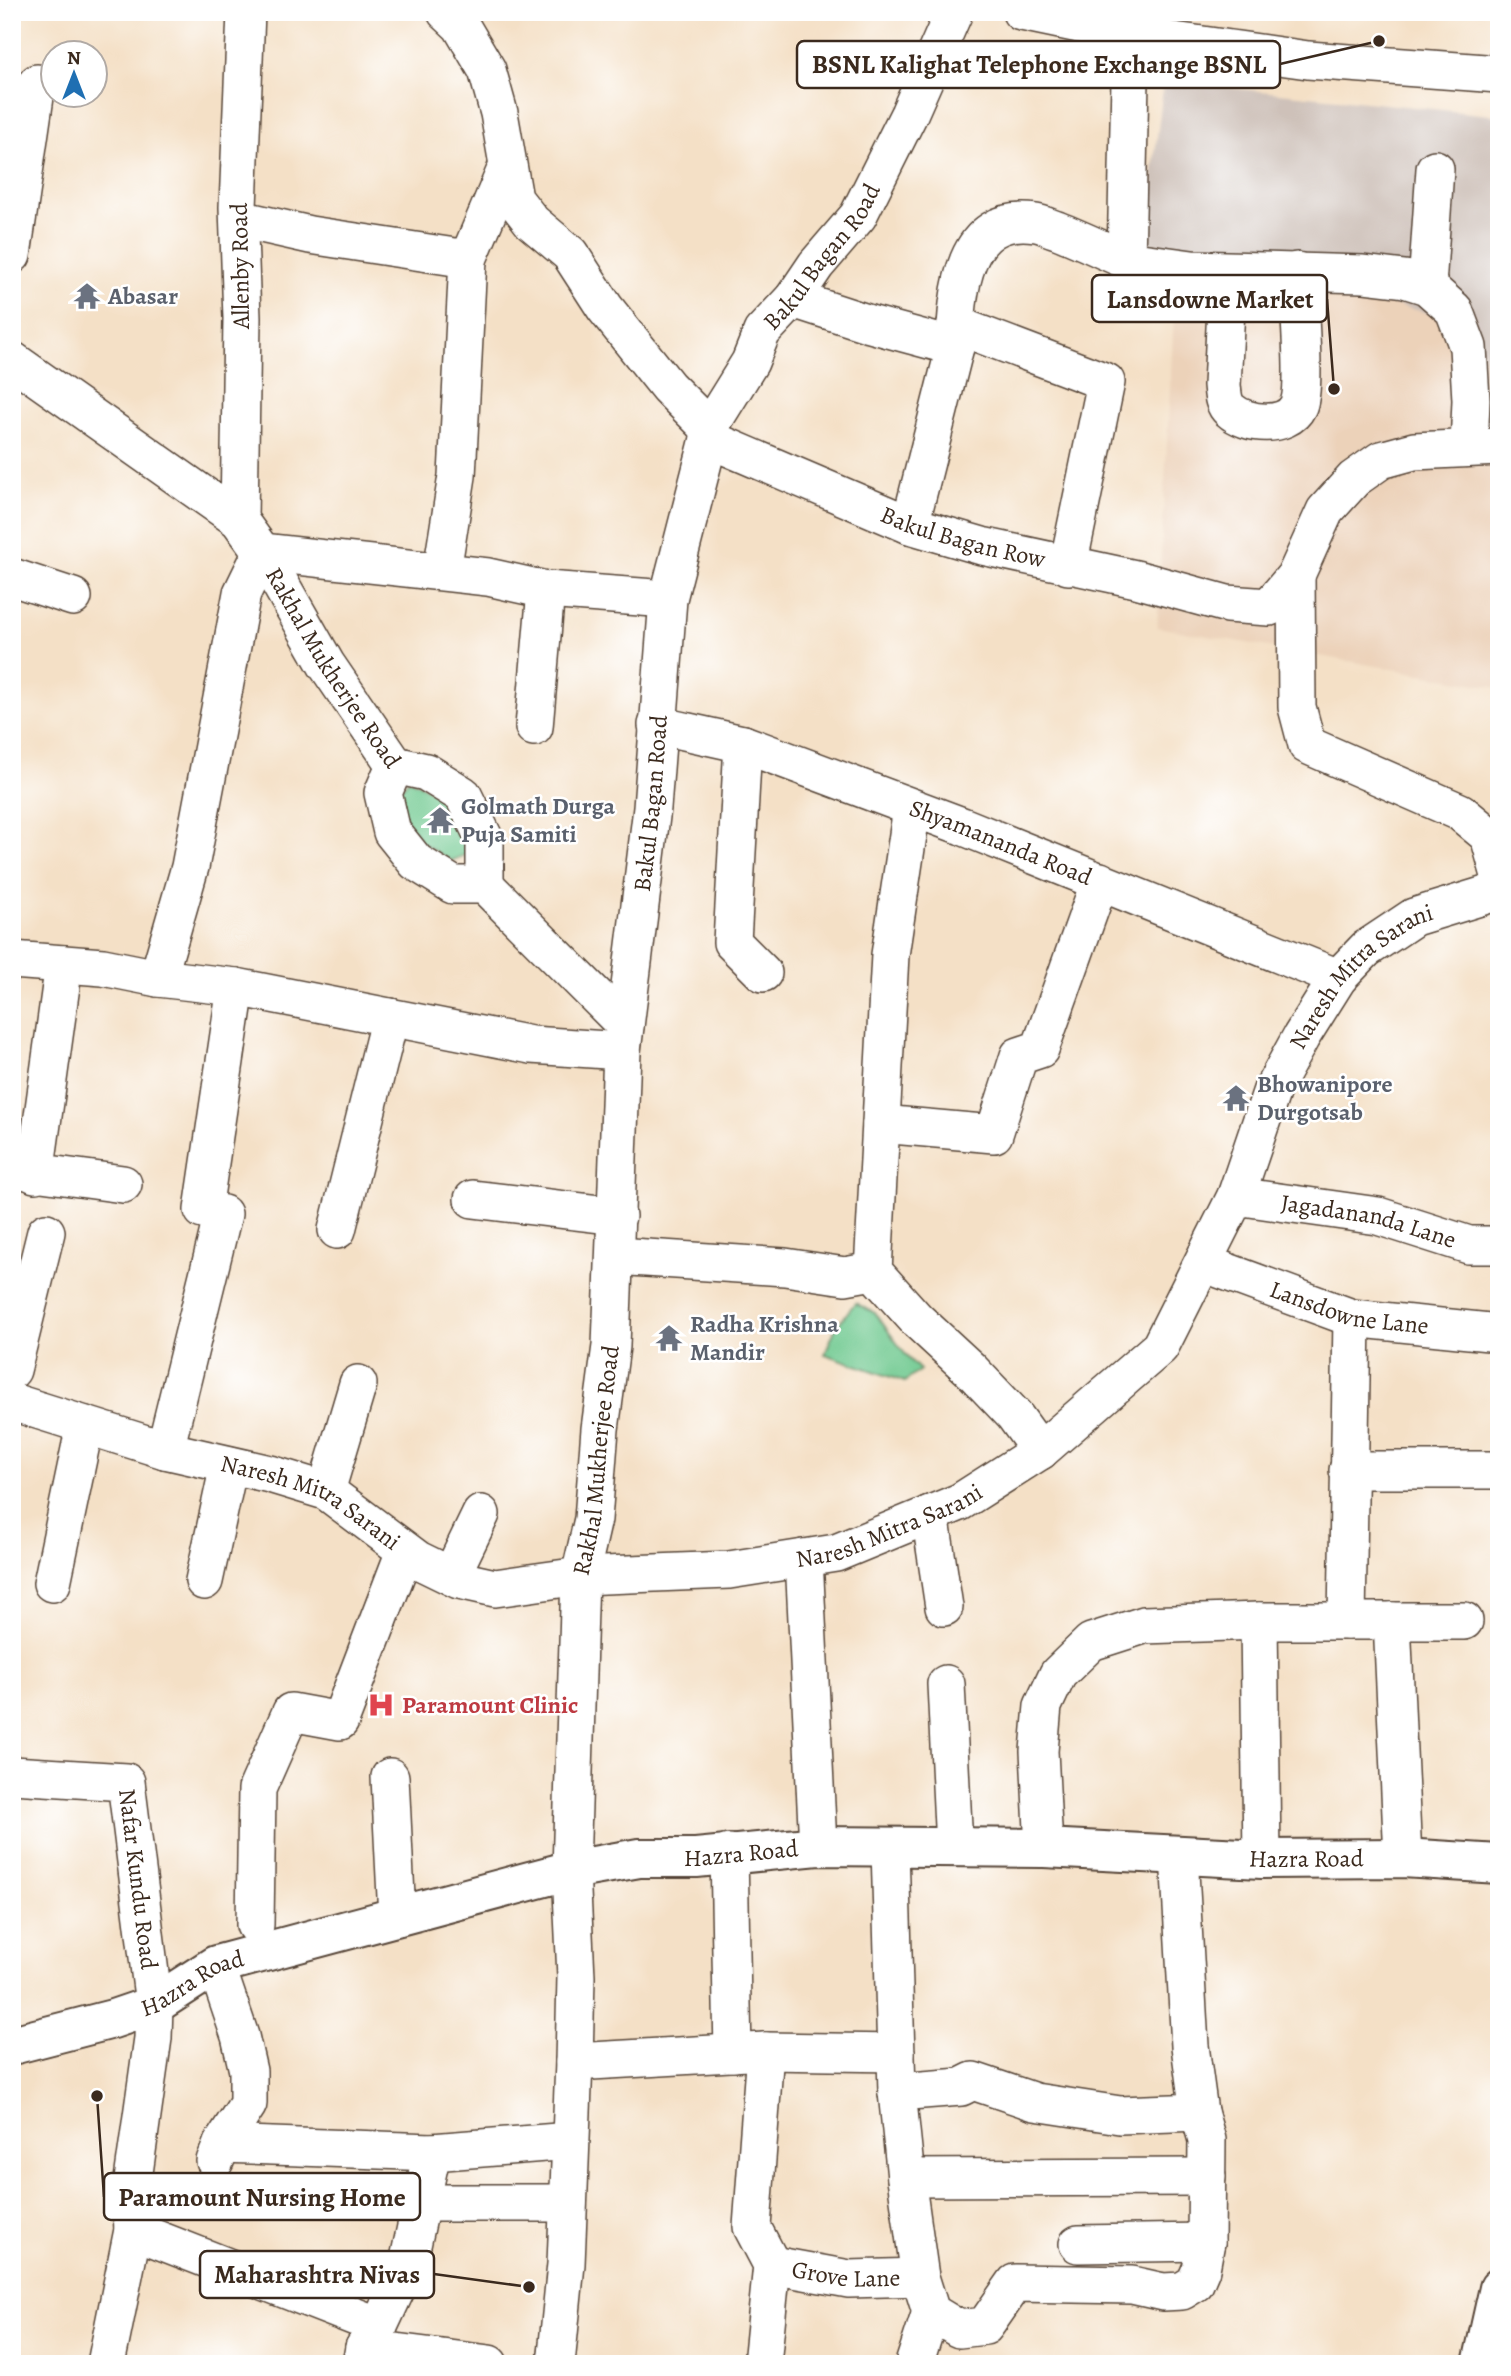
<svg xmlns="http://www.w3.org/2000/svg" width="1511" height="2376" font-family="Alegreya,serif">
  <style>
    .built { fill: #ecd2b9 }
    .industrial { fill: #cec1b9 }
    .green { fill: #70c990; stroke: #567a57; stroke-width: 2 }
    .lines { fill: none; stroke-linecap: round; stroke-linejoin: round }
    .minor-casing { stroke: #574537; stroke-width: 40 }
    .major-casing { stroke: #574537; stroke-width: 42 }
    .minor { stroke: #fff; stroke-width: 37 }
    .major { stroke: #fff; stroke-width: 38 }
    .labels { text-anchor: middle; stroke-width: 5; stroke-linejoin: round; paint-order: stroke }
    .street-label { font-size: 24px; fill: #3b2a1e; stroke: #fff }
    .worship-label { font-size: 24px; font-weight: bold; fill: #5b616d; stroke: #fff; text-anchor: start }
    .health-label { font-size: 24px; font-weight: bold; fill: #be3a42; stroke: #fff; text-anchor: start }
    .leader { fill: none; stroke: #3b2a1e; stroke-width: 2.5 }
    .callout-dot { fill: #3b2a1e; stroke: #fff; stroke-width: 2.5 }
    .callout { fill: #fff; stroke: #3b2a1e; stroke-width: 2.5 }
    .callout-label { font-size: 26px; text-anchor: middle; font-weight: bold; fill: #3b2a1e }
  </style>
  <rect width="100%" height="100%" fill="#fff"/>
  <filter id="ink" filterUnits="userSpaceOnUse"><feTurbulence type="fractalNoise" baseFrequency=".0143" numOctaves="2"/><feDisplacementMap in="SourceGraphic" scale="14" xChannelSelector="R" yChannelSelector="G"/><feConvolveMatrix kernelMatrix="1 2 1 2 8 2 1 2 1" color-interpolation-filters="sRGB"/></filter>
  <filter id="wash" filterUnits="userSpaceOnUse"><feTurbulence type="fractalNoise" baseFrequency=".00686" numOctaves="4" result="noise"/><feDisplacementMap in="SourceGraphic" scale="28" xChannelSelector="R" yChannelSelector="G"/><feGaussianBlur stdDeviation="1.57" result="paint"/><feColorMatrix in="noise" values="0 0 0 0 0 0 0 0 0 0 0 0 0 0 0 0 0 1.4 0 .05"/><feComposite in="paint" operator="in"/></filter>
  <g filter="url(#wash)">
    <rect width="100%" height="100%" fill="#f4e0c6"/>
    <path class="built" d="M1185,112L1499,151V688L1157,627Z"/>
    <path class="industrial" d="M1164,81L1499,116V449H1496L1491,373L1477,341L1447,318L1364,297L1191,292L1161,282L1142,257Z"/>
    <path class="green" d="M409,779L451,801L474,837L468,854L451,861L422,843L403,817L400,789Z
      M855,1303L875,1313L908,1358L920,1370L905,1382L825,1354L836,1327Z"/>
  </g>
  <g filter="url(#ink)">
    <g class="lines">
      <defs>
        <g id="minor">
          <path d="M446,12L461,26L487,70L499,113L514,199L532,222L570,254L605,308L668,387L709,428"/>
          <path d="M1021,12L1131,35L1308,60L1499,74"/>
          <path d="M1131,35L1126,260L1192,269L1363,274L1405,279L1427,286L1454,310L1468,347L1471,400L1469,447"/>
          <path d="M239,219L310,235L468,259L507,167"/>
          <path d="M12,255L37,83"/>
          <path d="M1228,271L1222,385C1223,394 1223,404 1230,410C1246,425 1287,429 1298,406C1307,388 1298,296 1297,271"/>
          <path d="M1427,286L1435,169"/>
          <path d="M793,299L870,324L955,347"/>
          <path d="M956,325L1106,382L1068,566"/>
          <path id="s1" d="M12,360L239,520L262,552L326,664L395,765"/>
          <path id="s2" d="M709,439L910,525L982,546L1136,579L1227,604L1269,607L1296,575L1325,511L1354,479L1381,460L1414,451L1499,447"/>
          <path d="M239,520L242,318L238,207L246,12"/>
          <path d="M910,525L955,347C957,293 962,212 1036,223C1043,224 1050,228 1057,230C1080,239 1103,250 1126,260"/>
          <path d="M442,571L457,476L468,259"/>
          <path d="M1296,575L1297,707L1307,745L1460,812L1489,836L1499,872"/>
          <path d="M12,577L73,597"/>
          <path id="s3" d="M657,725L743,744L962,826L1338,978"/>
          <path d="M534,727L546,590"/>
          <path d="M743,744L732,942L763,973"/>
          <path d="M395,765L383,793L392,832L416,862L453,885H485L625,1025"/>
          <path d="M395,765L426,772L463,795L485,840V885"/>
          <path d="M912,808L890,955L873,1271L917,1320L970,1369L1014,1415L1040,1451"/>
          <path d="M12,960L103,967L158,978L236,987L531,1045L622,1051"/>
          <path d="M158,978L190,867L242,593L262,552L488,577L546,590L668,599"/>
          <path d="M881,1124L994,1134L1019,1056L1040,1049L1100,881"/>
          <path d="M12,1169L123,1184"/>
          <path d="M35,1174L64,964"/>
          <path id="s4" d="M1236,1196L1378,1216L1469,1245H1499"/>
          <path d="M473,1199L617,1216"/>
          <path d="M337,1230L390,1017"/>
          <path d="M615,1256L785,1267L845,1276L873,1271"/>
          <path id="s5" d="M1203,1263L1352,1318L1499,1333"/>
          <path d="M12,1370L46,1232"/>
          <path id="s6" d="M12,1402L165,1450L270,1474L326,1491L418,1560L459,1580L495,1588L580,1576L729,1570L836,1553L960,1502L1040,1451L1160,1347L1236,1196L1272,1090L1301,1037L1338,978L1366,949L1414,917L1499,891"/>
          <path d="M165,1450L223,1214L203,1210L236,987"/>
          <path d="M1348,1470H1499"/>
          <path d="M326,1491L358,1384"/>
          <path d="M930,1514L944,1607"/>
          <path d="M804,1558L818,1846"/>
          <path d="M451,1576L481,1514"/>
          <path d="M204,1581L229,1465"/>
          <path d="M52,1583L85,1425"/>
          <path d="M1259,1621L1262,1859"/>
          <path d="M1347,1621L1352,1318"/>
          <path d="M1392,1621L1403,1858"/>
          <path d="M946,1684L954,1847"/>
          <path id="s7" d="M12,1775L126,1782L154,2005L153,2038L131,2194L133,2230L106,2364"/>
          <path d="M390,1777L397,1917"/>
          <path d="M890,1848L897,2092L906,2178L920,2277L931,2312L959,2329L985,2326L1015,2283L1132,2285L1163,2292L1182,2291L1195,2283L1201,2269L1206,2242L1207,2140L1199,2112L1190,2046L1179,1855"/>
          <path d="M1044,1848L1039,1751L1043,1706L1058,1674L1091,1642L1144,1625L1259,1621H1464"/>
          <path d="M729,1853L733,2053"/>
          <path d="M255,1925L257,1789L291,1712L340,1721L405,1551"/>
          <path d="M574,2062L765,2051L896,2053"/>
          <path d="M897,2092L961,2087L973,2081L1035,2102L1120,2115L1199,2112"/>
          <path d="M222,2144L432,2152L570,2141"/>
          <path d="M215,2161L222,2144L248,2104V2071L240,2036L216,1965"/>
          <path d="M906,2178L1207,2177"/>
          <path d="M422,2203H568"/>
          <path d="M133,2230L379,2326L364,2348L361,2364"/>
          <path d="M1078,2244L1206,2242"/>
          <path id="s8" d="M772,2265L849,2279L920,2277"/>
          <path d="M379,2326L408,2264L432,2152"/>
          <path d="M364,2348L489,2364"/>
          <path id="s9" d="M556,2364L566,2264L574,2062L576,1977L571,1870L580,1576L593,1519L600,1429L611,1346L622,1051L652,808L668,599L709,439V428L750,362L762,332L793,299L816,265L858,216L909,114L954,12"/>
          <path d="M762,2364L772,2265L752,2227L765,2051"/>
          <path d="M914,2364L931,2312"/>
        </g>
        <g id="major">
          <path id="s10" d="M12,2045L113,2019L154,2005L216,1965L571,1870L639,1858H696L818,1846L1044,1848L1262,1859L1403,1858L1499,1864"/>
          <path d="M1482,2364L1499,2288"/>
        </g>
      </defs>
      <use href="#minor" class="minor-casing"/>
      <use href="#major" class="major-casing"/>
      <use href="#minor" class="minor"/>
      <use href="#major" class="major"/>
    </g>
  </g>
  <defs>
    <symbol id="temple-bare" viewBox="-9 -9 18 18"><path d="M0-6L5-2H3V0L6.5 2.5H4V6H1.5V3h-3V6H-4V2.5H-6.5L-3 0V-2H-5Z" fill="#6b7280" stroke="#fff" stroke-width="2.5" paint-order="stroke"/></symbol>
    <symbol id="hospital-bare" viewBox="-9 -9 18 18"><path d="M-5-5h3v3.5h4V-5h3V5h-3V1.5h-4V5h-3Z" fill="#e0444e" stroke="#fff" stroke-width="2.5" paint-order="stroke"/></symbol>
  </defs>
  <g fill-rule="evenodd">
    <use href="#temple-bare" x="68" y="277" width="38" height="38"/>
    <use href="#temple-bare" x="421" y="801" width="38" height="38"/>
    <use href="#temple-bare" x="1217" y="1079" width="38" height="38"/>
    <use href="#temple-bare" x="650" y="1319" width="38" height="38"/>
    <use href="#hospital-bare" x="362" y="1686" width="38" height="38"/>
  </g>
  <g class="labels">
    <g class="street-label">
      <text dy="8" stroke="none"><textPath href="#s9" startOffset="2154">Bakul Bagan Road</textPath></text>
      <text transform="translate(240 266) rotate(-91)" y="8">Allenby Road</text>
      <text dy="8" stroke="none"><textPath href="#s2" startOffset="273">Bakul Bagan Row</textPath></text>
      <text dy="8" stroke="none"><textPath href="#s1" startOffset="453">Rakhal Mukherjee Road</textPath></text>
      <text dy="8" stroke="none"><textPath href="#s9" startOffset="1566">Bakul Bagan Road</textPath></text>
      <text dy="8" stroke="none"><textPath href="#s3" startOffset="364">Shyamananda Road</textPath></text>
      <text dy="8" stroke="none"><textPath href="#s6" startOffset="1684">Naresh Mitra Sarani</textPath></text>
      <text dy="8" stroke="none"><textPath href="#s4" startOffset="135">Jagadananda Lane</textPath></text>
      <text dy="8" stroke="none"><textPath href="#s5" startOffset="154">Lansdowne Lane</textPath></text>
      <text dy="8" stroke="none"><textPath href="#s9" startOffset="906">Rakhal Mukherjee Road</textPath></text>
      <text dy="8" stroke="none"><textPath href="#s6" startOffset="317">Naresh Mitra Sarani</textPath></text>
      <text dy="8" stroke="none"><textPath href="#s6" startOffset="926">Naresh Mitra Sarani</textPath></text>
      <text dy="8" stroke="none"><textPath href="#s10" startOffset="760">Hazra Road</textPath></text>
      <text dy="8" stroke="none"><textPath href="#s10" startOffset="1326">Hazra Road</textPath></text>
      <text dy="8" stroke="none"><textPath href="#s7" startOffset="212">Nafar Kundu Road</textPath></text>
      <text dy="8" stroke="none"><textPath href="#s10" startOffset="192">Hazra Road</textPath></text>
      <text dy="8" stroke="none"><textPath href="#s8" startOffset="75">Grove Lane</textPath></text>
    </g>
    <g class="worship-label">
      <text x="108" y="304">Abasar</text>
      <text x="461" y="814">Golmath Durga<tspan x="461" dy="28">Puja Samiti</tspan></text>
      <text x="1257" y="1092">Bhowanipore<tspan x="1257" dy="28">Durgotsab</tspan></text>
      <text x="690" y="1332">Radha Krishna<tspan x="690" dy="28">Mandir</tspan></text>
    </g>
    <g class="health-label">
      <text x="402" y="1713">Paramount Clinic</text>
    </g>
  </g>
  <path class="leader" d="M1379 41L1280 64M1334 389L1327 299M97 2096L104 2197M529 2287L434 2274"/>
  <g class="callout-dot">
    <circle cx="1379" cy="41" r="7"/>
    <circle cx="1334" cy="389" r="7"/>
    <circle cx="97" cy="2096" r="7"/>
    <circle cx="529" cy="2287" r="7"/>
  </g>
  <g class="callout">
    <rect x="797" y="41" width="483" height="47" rx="7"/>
    <rect x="1092" y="275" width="235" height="47" rx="7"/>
    <rect x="104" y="2173" width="316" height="47" rx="7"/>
    <rect x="200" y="2251" width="234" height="47" rx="7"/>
  </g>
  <g class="callout-label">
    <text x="1039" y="73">BSNL Kalighat Telephone Exchange BSNL</text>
    <text x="1210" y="308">Lansdowne Market</text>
    <text x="262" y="2206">Paramount Nursing Home</text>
    <text x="317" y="2283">Maharashtra Nivas</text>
  </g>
  <rect width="1511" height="2376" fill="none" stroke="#fff" stroke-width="42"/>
  <g transform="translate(74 74)"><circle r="33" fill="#ffffff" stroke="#b1aaa5" stroke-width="2"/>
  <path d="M0-5L12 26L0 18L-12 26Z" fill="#1f6fb2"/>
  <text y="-10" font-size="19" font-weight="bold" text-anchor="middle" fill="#3b2a1e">N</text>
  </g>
</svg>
